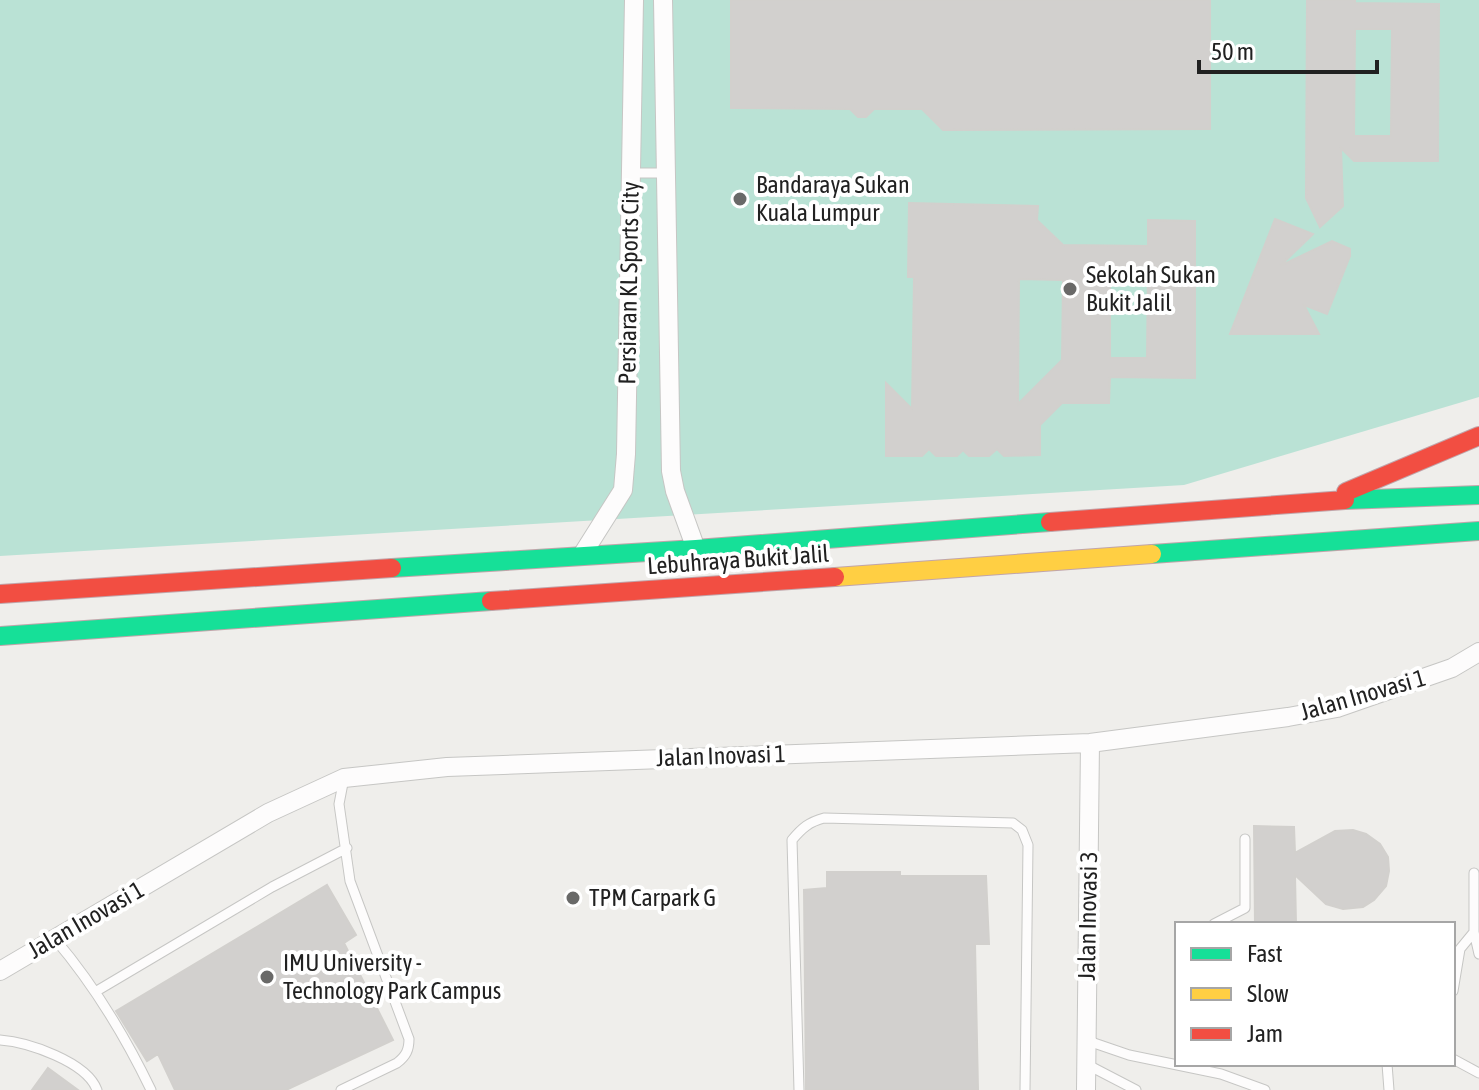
<svg xmlns="http://www.w3.org/2000/svg" width="1479" height="1090" font-family="'Asap Condensed',sans-serif">
  <style>
    .pitch { fill: #bae2d5 }
    .building { fill: #d2d0ce; stroke: #d2d0cd; stroke-width: 2; fill-rule: evenodd }
    .lines { fill: none; stroke-linecap: round; stroke-linejoin: round }
    .lane-casing { stroke: #c6c6c4; stroke-width: 11 }
    .street-casing { stroke: #c6c6c4; stroke-width: 20 }
    .fast-casing { stroke: #c1a5aa; stroke-width: 20 }
    .slow-casing { stroke: #c1a5aa; stroke-width: 20 }
    .jam-casing { stroke: #c1a5aa; stroke-width: 20 }
    .lane { stroke: #fdfcfc; stroke-width: 9 }
    .street { stroke: #fdfcfc; stroke-width: 18 }
    .fast { stroke: #16e098; stroke-width: 18 }
    .slow { stroke: #ffcf43; stroke-width: 18 }
    .jam { stroke: #f24e42; stroke-width: 18 }
    .poi-dot { fill: #696968; stroke: #fff; stroke-width: 3 }
    .labels { text-anchor: middle; stroke-width: 8; stroke-linejoin: round; paint-order: stroke }
    .poi-label { font-size: 24px; fill: #212121; stroke: #fff; text-anchor: start }
    .street-label { font-size: 24px; fill: #212121; stroke: #fff }
  </style>
  <rect width="100%" height="100%" fill="#efeeeb"/>
  <path class="pitch" d="M0,0H1479V397L1184,485L0,556Z"/>
  <path class="building" d="M731,0H1210V129L943,130L922,109H874L866,117H858L850,109L731,108Z
    M1307,0H1355V3L1439,4L1438,161H1354L1341,148L1343,206L1320,227L1306,198ZM1355,29H1392L1391,136H1354Z
    M909,203L1038,206L1037,220L1063,245L1148,246V220L1195,221V378L1110,377L1109,403H1062L1040,425V455L1004,456L997,449L989,456H969L963,450L957,456H936L929,449L922,456H886V383L912,409L914,277H908ZM1110,267H1148L1147,358H1110ZM1019,279L1063,280L1062,360L1018,404Z
    M1275,219L1313,234L1280,266L1332,241L1350,249V256L1327,314L1304,305L1319,334H1230Z
    M1254,826L1294,827L1295,853L1335,831L1353,830L1366,834L1380,844L1388,857L1389,871L1386,886L1374,900L1363,907L1343,909L1326,904L1295,875L1296,924H1255Z
    M827,872H900V876H986L989,944H975L978,1090H806L804,890L827,888Z
    M327,885L356,935L344,943L393,1040L286,1090H175L158,1054L147,1061L116,1011Z
    M48,1068L78,1090H32Z"/>
  <g class="lines">
    <defs>
      <path id="lane" d="M630,173H666
        M1214,924L1245,908V839
        M1474,932L1479,954
        M55,939C94,985 125,1036 151,1090
        M1453,991L1460,949L1474,932V873
        M95,992L272,887L347,848
        M1089,1039L1094,1043L1129,1055L1221,1074L1265,1090
        M0,1040C28,1042 87,1062 97,1090
        M1453,1059L1479,1073
        M1086,1064L1136,1090
        M1387,1064L1389,1090
        M341,1090L397,1063C406,1056 409,1050 409,1039L350,881L339,804L344,778
        M799,1090L792,840C802,828 809,822 824,818L1013,823L1022,830L1028,845L1025,1090"/>
      <path id="street" d="M663,0L671,471L675,491L696,549
        M582,555L623,490L626,454L634,0
        M0,971L268,813L344,778L447,767L1090,743L1288,717L1337,708L1452,668L1479,652
        M1086,1090L1090,743"/>
      <path id="fast" d="M1345,500L1479,495
        M1152,554L1479,531
        M392,568L696,549L1050,522
        M0,636L491,601"/>
      <path id="slow" d="M835,577L1152,554"/>
      <path id="jam" d="M1346,492L1479,436
        M1050,522L1345,500
        M0,594L392,568
        M491,601L835,577"/>
    </defs>
    <use href="#lane" class="lane-casing"/>
    <use href="#street" class="street-casing"/>
    <use href="#fast" class="fast-casing"/>
    <use href="#slow" class="slow-casing"/>
    <use href="#jam" class="jam-casing"/>
    <use href="#lane" class="lane"/>
    <use href="#street" class="street"/>
    <use href="#fast" class="fast"/>
    <use href="#slow" class="slow"/>
    <use href="#jam" class="jam"/>
  </g>
  <g class="poi-dot">
    <circle cx="740" cy="199" r="8"/>
    <circle cx="1070" cy="289" r="8"/>
    <circle cx="573" cy="898" r="8"/>
    <circle cx="267" cy="977" r="8"/>
  </g>
  <g class="labels">
    <g class="poi-label">
      <text x="756" y="193">Bandaraya Sukan<tspan x="756" dy="28">Kuala Lumpur</tspan></text>
      <text x="1086" y="283">Sekolah Sukan<tspan x="1086" dy="28">Bukit Jalil</tspan></text>
      <text x="589" y="906">TPM Carpark G</text>
      <text x="283" y="971">IMU University -<tspan x="283" dy="28">Technology Park Campus</tspan></text>
    </g>
    <g class="street-label">
      <text transform="translate(629 283) rotate(-89)" y="8">Persiaran KL Sports City</text>
      <text transform="translate(738 560) rotate(-4)" y="8">Lebuhraya Bukit Jalil</text>
      <text transform="translate(1363 695) rotate(-16)" y="8">Jalan Inovasi 1</text>
      <text transform="translate(721 756) rotate(-2)" y="8">Jalan Inovasi 1</text>
      <text transform="translate(1088 916) rotate(-89)" y="8">Jalan Inovasi 3</text>
      <text transform="translate(86 920) rotate(-30)" y="8">Jalan Inovasi 1</text>
    </g>
  </g>
  <rect x="1175" y="922" width="280" height="144" fill="#ffffff" stroke="#a6a6a6" stroke-width="2"/>
  <rect x="1191" y="948" width="40" height="12" fill="#16e098" stroke="#a6a6a6" stroke-width="2"/>
  <text x="1247" y="962" font-size="24" fill="#212121">Fast</text>
  <rect x="1191" y="988" width="40" height="12" fill="#ffcf43" stroke="#a6a6a6" stroke-width="2"/>
  <text x="1247" y="1002" font-size="24" fill="#212121">Slow</text>
  <rect x="1191" y="1028" width="40" height="12" fill="#f24e42" stroke="#a6a6a6" stroke-width="2"/>
  <text x="1247" y="1042" font-size="24" fill="#212121">Jam</text>
  <path d="M1199 60v12h178v-12" fill="none" stroke="#212121" stroke-width="4"/>
  <text x="1211" y="60" font-size="24" fill="#212121" stroke="#ffffff" stroke-width="6" paint-order="stroke">50 m</text>
</svg>
